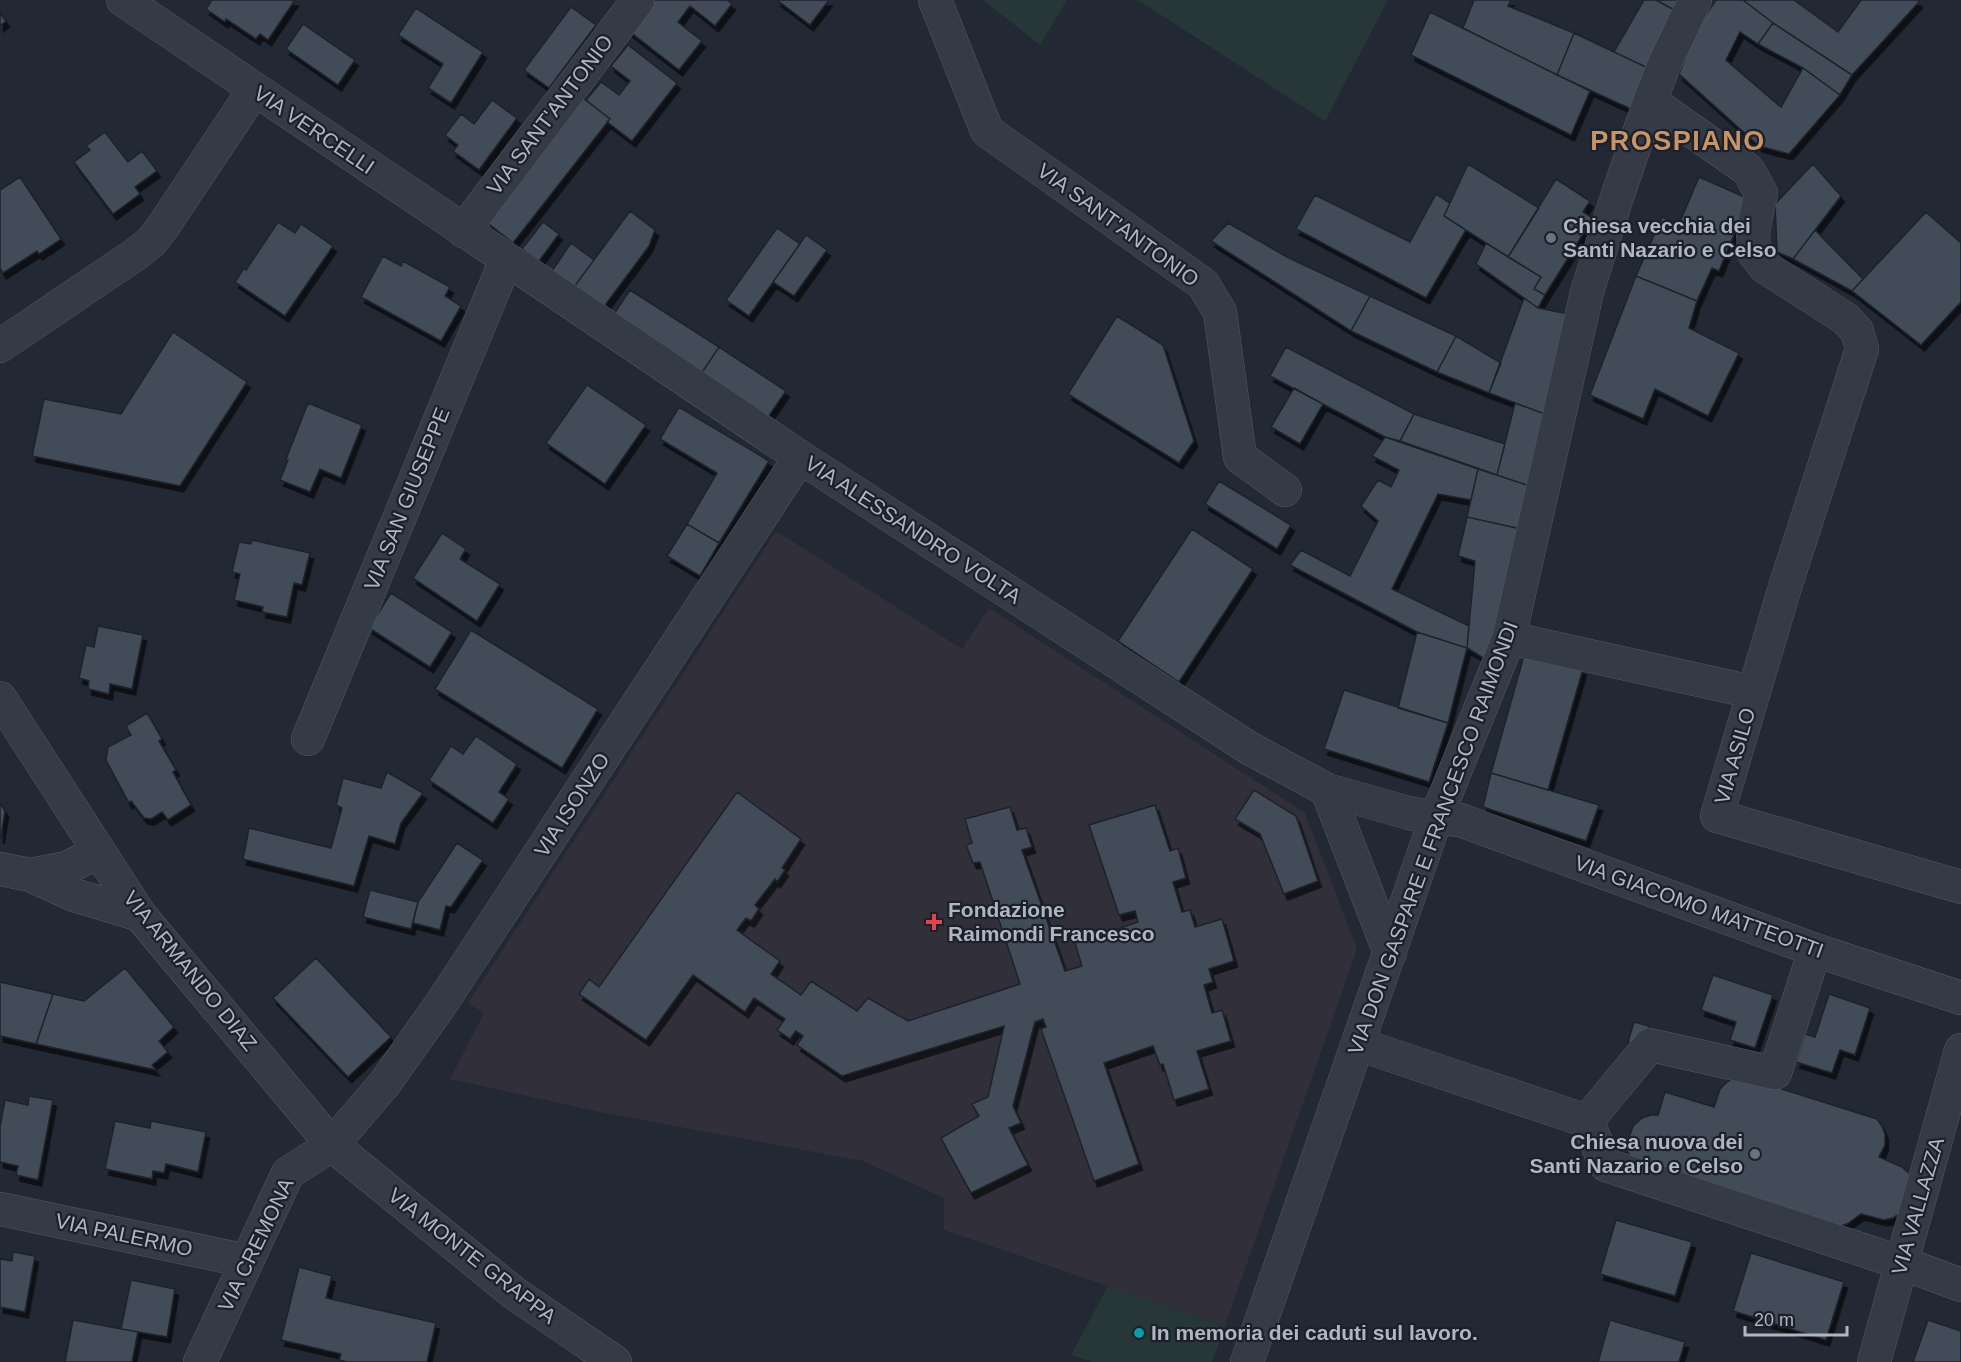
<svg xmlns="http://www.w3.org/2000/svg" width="1961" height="1362" font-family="Helvetica,sans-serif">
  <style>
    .medical { fill: #312f3a }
    .green { fill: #273738 }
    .building { fill: #434c59; stroke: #1d222c; stroke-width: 1.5; filter: url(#shadow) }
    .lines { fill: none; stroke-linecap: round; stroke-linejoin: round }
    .minor-casing { stroke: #525963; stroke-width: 34 }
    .minor { stroke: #353b46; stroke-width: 33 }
    .worship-dot { fill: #6b7280; stroke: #1b202a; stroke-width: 2 }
    .health-dot { fill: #e0444e; stroke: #1b202a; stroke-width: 2 }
    .culture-dot { fill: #0f9aa8; stroke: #1b202a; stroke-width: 2 }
    .labels { text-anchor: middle; stroke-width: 4.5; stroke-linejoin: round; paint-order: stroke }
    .street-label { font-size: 21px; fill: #afb6c2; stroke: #1b202a }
    .poi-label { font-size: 21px; font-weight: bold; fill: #afb6c2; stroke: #1b202a; text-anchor: start }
    .district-label { font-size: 27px; font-weight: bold; letter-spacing: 1.5px; fill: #c89465; stroke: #1b202a }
  </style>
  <defs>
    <filter id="shadow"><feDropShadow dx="3.5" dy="6" stdDeviation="0" flood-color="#0009"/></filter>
  </defs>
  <rect width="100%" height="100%" fill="#222935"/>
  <path class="medical" d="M776,531L962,649L989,608L1305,813L1357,949L1225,1326L944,1230V1198L863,1161L600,1112L450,1079L484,1013L468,1003Z"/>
  <path class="green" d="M983,0H1067L1040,45Z
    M1138,0H1388L1325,121Z
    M1108,1286L1225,1326L1212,1362H1092L1071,1355Z"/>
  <path class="building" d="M212,0H295L268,40L260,34L256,39L226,19L225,22L206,9Z
    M653,0H727L732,4L715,26L690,6L678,22L702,41L679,70L629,31Z
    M777,0H829L810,25Z
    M1474,0H1511L1508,6L1574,33L1557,75L1463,28Z
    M1644,0H1656L1678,12L1650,69L1614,52Z
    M1656,0H1685L1678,12Z
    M1716,0H1743L1773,23L1758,44L1740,32L1726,60L1781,107L1803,68L1840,95L1789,154L1759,146L1679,74L1697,28Z
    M1743,0H1794L1838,32L1861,0H1917L1919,2L1852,75L1773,23Z
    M571,7L596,25L549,88L524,70Z
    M416,8L483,52L451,103L428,88L443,64L398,35Z
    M1430,12L1590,91L1571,135L1411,55Z
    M0,13L6,21L0,26Z
    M1773,23L1852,75L1840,95L1803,68L1758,44Z
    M303,24L355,60L338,85L286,49Z
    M1574,33L1650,69L1633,110L1557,75Z
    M628,45L677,83L632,141L607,122L610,119L586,100L601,82L619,95L630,81L611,66Z
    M579,95L610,119L513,243L489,224L488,210Z
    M492,100L517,118L479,170L453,151L458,145L445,135L461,114L474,124Z
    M105,132L128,162L142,151L157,171L135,187L140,194L113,214L74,162L90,150L86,146Z
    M1468,164L1539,208L1508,257L1444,216Z
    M1813,164L1841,196L1793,259L1777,252L1775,204Z
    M20,177L61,239L39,254L37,251L3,273L0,268V190Z
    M1699,177L1749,199L1719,271L1712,268L1697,301L1636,276L1662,217L1679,224Z
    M1556,179L1590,201L1583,212L1593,218L1545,295L1534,289L1541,277L1508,257Z
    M1436,194L1450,203L1444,216L1466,230L1426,298L1296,229L1315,195L1410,242Z
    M630,211L655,230L649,246L603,308L574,287Z
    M1926,212L1961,243V302L1921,345L1852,291Z
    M278,222L295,233L301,224L333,246L285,316L235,282L244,268L246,270Z
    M543,222L559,234L539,261L522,249Z
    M1228,223L1287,257L1370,296L1351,331L1211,241Z
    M777,228L800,244L749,316L726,300Z
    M1815,230L1863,279L1852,291L1793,259Z
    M806,235L827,250L794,296L773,282Z
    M571,243L594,260L574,287L552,271Z
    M1486,243L1541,277L1534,289L1545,295L1538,308L1476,264Z
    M383,256L401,266L403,261L450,287L445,296L461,306L441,341L361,297Z
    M1636,276L1697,301L1689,328L1739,353L1708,416L1655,389L1643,419L1590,395Z
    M630,290L719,347L701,374L612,317Z
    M1370,296L1456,336L1437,372L1351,331Z
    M1524,298L1538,308L1569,314L1550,416L1489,393Z
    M1117,316L1163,345L1194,441L1179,463L1068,394Z
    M173,332L247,382L180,486L32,456L44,399L121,414Z
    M1456,336L1501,363L1489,393L1437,372Z
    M719,347L786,391L766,420L701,374Z
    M1286,347L1414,414L1400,441L1385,437L1270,376Z
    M587,385L646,425L605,484L546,443Z
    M1294,388L1323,404L1300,444L1271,427Z
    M308,403L362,425L341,478L320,469L310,492L280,480L288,460L286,459Z
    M1515,403L1550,416L1530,486L1497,475Z
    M679,407L769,461L719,543L687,524L717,473L660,439Z
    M1414,414L1505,444L1497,475L1400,441Z
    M1385,437L1478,469L1471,500L1438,494L1392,589L1469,626L1467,648L1417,632L1290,565L1301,550L1350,576L1378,521L1361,506L1378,480L1391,487L1399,470L1372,456Z
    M1478,469L1530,486L1521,529L1467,517Z
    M1219,481L1291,525L1277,549L1205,504Z
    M1467,517L1521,529L1490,662L1467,648L1475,561L1458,556Z
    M687,524L719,543L700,576L667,556Z
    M1192,529L1253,569L1179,682L1118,641Z
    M442,533L466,549L460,559L500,584L477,621L413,578Z
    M252,540L310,553L302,585L294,583L287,617L262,612L263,607L234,600L240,574L232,572L239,542L251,544Z
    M391,593L452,632L430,667L369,628Z
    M98,626L143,635L132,689L110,684L109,694L88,689L89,681L79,678L86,645L94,647Z
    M471,630L598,709L562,768L435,689Z
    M1417,632L1467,648L1448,723L1398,708Z
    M1525,652L1583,669L1548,790L1491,773Z
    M1344,690L1448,723L1429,782L1324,749Z
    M147,713L162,739L159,741L176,770L173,772L191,805L168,820L162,812L151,819L144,818L131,801L129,803L106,760L108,747L131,735L126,726Z
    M476,736L517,764L499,792L509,799L493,823L429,780L451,746L463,754Z
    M387,772L423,793L401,823L395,844L369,836L354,886L243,859L249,828L331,848L342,808L336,805L343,778L381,788Z
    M1491,773L1599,805L1586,841L1483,807Z
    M1254,790L1296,816L1318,881L1284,894L1260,834L1235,819Z
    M737,792L801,839L782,868L785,870L777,882L775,879L755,905L759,909L751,921L746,918L737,930L780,961L771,974L801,995L811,981L857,1011L868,998L908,1021L1020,984L980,862L973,863L966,845L972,843L965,819L1010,807L1017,830L1026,828L1032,847L1022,850L1065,971L1082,966L1075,943L1138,922L1135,911L1119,915L1089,825L1155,805L1170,851L1178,848L1186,878L1173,882L1182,912L1190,910L1195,927L1222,919L1234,961L1209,969L1213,982L1204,985L1212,1013L1222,1010L1231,1041L1197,1051L1209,1089L1174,1100L1163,1064L1160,1065L1153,1046L1104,1063L1139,1164L1094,1181L1041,1029L1046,1027L1043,1019L1035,1022L1013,1106L1021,1123L1009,1128L1028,1165L971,1193L941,1138L979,1116L972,1104L988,1097L1004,1026L842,1076L797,1045L803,1036L796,1031L790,1039L777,1030L785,1019L754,998L745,1012L693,975L646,1040L579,994L589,979L599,987Z
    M0,803L5,811L1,837H0Z
    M457,843L483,860L451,907L446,906L440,930L413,923L418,902Z
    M370,890L418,902L411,929L363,917Z
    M316,958L391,1037L348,1077L273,998Z
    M125,968L174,1027L159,1041L168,1052L152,1065L156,1070L36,1044L53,994L84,1001Z
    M1713,975L1773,995L1755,1048L1730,1040L1736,1022L1701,1010Z
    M0,982L53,994L36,1044L0,1036Z
    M1829,994L1870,1008L1855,1055L1840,1050L1832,1073L1796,1062L1805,1034L1815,1037Z
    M1634,1022L1649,1026L1642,1047L1628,1042Z
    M1735,1077L1747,1078L1877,1119L1882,1126L1885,1134V1145L1879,1157L1902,1167L1910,1174L1904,1210L1893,1218L1884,1220L1861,1214L1847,1224L1837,1227L1633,1162L1627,1151L1628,1140L1633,1126L1642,1118L1651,1115H1658L1665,1092L1714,1107L1720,1089L1727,1082Z
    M29,1096L53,1100L38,1180L16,1175L18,1166L0,1162V1127L5,1100L28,1105Z
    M115,1121L150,1128L151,1121L206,1132L198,1172L166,1164L164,1173L153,1171L152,1179L105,1169Z
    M1616,1220L1692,1242L1675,1296L1600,1274Z
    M13,1252L35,1256L25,1312L0,1307V1259L12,1261Z
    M1751,1253L1844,1282L1826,1340L1733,1311Z
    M299,1267L332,1276L326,1298L436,1323L427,1362H347L339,1360L341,1354L281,1340Z
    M131,1280L175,1289L167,1337L121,1329Z
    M73,1320L138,1332L132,1362H65Z
    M1610,1320L1685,1342L1679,1362H1598Z
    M1928,1320L1961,1331V1362H1913Z"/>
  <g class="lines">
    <defs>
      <path id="minor" d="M123,0L800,457L1249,748L1327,790L1409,813L1436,818L1460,820L1815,950L1961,998
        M935,0L987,131L1203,284L1220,312L1240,457L1285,490
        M1650,101L1748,170L1761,193L1753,231L1754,253L1765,267L1846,319L1857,331L1862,349L1785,587L1717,816L1961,887
        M463,231L638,0
        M0,346L136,254L151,242L162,228L254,90
        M1509,638L1753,692
        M0,698L140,915L332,1145L514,1293L615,1362
        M308,739L506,260
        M1327,790L1390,953
        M0,869L30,875L74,895L140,915
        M30,875L67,868L99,851
        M1358,1044L1587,1121L1606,1165L1902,1263L1961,1285
        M1587,1121L1650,1045L1775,1073L1815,950
        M0,1209L247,1261
        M200,1362L288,1173L332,1145L385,1083L441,1004L800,457
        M1247,1362L1436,818L1509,638L1587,292L1617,197L1650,101L1664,65L1695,0
        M1874,1362L1961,1050"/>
    </defs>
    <use href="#minor" class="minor-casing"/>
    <use href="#minor" class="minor"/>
  </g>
  <g class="worship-dot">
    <circle cx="1551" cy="238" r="6"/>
    <circle cx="1755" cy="1154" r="6"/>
  </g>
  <path class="health-dot" d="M931 913h6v6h6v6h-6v6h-6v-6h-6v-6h6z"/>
  <circle class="culture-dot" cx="1139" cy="1333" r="6"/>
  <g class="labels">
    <g class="street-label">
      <text transform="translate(550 115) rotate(-53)" y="7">VIA SANT'ANTONIO</text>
      <text transform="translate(314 130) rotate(34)" y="7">VIA VERCELLI</text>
      <text transform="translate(1118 225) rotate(36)" y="7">VIA SANT'ANTONIO</text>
      <text transform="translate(407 499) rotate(-68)" y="7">VIA SAN GIUSEPPE</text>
      <text transform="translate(913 530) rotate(33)" y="7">VIA ALESSANDRO VOLTA</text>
      <text transform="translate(1735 756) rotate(-74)" y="7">VIA ASILO</text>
      <text transform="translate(572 805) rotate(-57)" y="7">VIA ISONZO</text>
      <text transform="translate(1433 838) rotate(-70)" y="7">VIA DON GASPARE E FRANCESCO RAIMONDI</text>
      <text transform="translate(1699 907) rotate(20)" y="7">VIA GIACOMO MATTEOTTI</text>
      <text transform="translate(190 971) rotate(51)" y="7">VIA ARMANDO DIAZ</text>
      <text transform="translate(1918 1206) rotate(-74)" y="7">VIA VALLAZZA</text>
      <text transform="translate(124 1235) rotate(12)" y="7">VIA PALERMO</text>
      <text transform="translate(256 1245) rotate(-64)" y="7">VIA CREMONA</text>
      <text transform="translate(472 1256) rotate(38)" y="7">VIA MONTE GRAPPA</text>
    </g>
    <g class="poi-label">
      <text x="1563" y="233">Chiesa vecchia dei<tspan x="1563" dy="24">Santi Nazario e Celso</tspan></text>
      <text x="948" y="917">Fondazione<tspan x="948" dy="24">Raimondi Francesco</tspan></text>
      <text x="1743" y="1149" text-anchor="end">Chiesa nuova dei<tspan x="1743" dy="24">Santi Nazario e Celso</tspan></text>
      <text x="1151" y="1340">In memoria dei caduti sul lavoro.</text>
    </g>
    <g class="district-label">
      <text x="1678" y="150">PROSPIANO</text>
    </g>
  </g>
  <path d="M1745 1326v9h102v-9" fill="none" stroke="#afb6c2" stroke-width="3"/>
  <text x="1754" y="1326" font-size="18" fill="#afb6c2" stroke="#1b202a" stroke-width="4.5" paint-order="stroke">20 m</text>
</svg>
